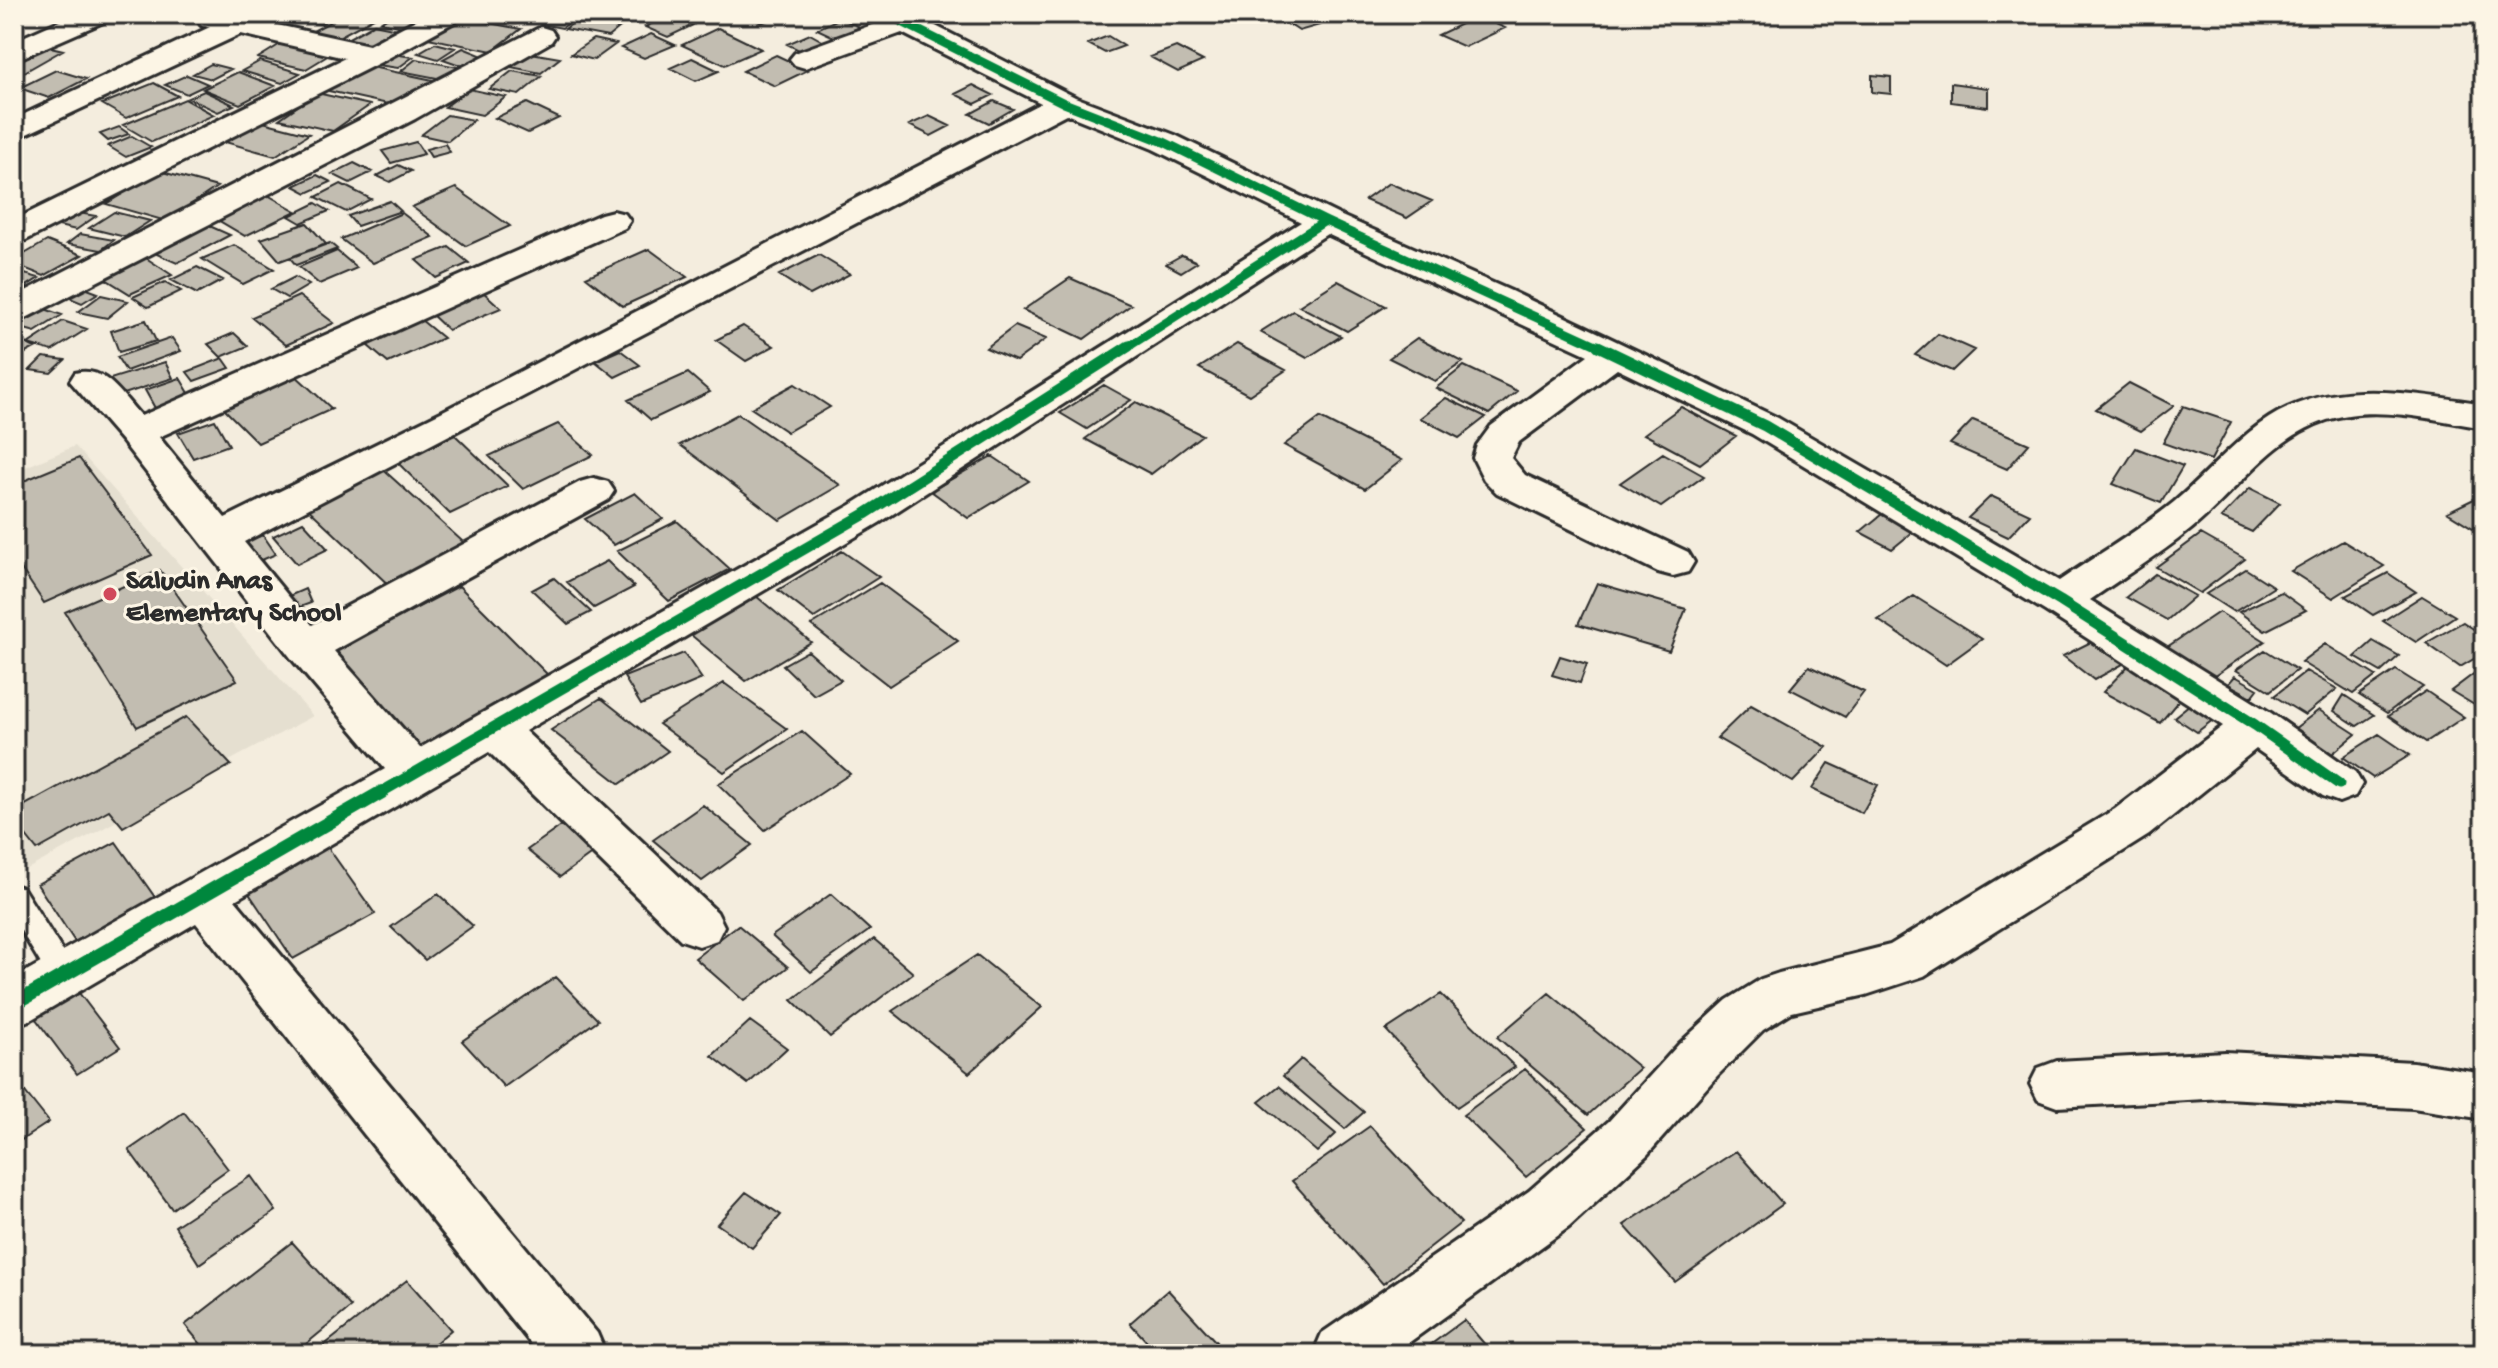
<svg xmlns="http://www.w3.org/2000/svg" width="2498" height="1368" font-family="'Gochi Hand',sans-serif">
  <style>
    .built { fill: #e5dfd0 }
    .building { fill: #c2bdb1; stroke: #2b2b2b; stroke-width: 2 }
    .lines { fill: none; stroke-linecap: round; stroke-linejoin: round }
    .service-casing { stroke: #2b2b2b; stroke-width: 6 }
    .minor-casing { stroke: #2b2b2b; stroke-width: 6 }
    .service { fill: #fcf5e5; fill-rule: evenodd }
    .minor { fill: #fcf5e5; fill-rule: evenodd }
    .cycleway-far2-casing { stroke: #fcf5e5; stroke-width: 13 }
    .cycleway-far1-casing { stroke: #fcf5e5; stroke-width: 16 }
    .cycleway-casing { stroke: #fcf5e5; stroke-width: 19 }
    .cycleway-far2 { stroke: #00873e; stroke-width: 9 }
    .cycleway-far1 { stroke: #00873e; stroke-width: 11 }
    .cycleway { stroke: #00873e; stroke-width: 14 }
    .poi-dot { fill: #d1495b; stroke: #fcf5e5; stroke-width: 3 }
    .labels { text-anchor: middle; stroke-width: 6; stroke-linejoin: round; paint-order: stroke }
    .poi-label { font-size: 28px; font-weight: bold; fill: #2b2b2b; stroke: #fcf5e5; text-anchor: start }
  </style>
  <rect width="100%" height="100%" fill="#f4edde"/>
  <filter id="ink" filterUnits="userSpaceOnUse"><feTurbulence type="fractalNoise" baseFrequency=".0125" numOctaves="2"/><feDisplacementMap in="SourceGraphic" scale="16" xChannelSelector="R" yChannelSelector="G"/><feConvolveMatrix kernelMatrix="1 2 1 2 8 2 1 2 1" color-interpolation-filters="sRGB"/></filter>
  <g filter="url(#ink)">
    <path class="built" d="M75,446L313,716L14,876V472Z"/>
    <path class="building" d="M312,14H336L321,24L302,21Z
      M345,14H381L335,39L311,32Z
      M393,14H425L404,27L380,22Z
      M471,14H530L516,24L469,16Z
      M555,14H581L562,28L541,24Z
      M629,14H647L654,16L639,23L623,17Z
      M778,14L781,16L761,23L748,15Z
      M669,15L693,25L668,37L645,27Z
      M1305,15L1320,25L1299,31L1284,21Z
      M1478,16L1505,28L1465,47L1438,35Z
      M458,17L521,29L492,51L428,38Z
      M581,17L624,24L608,37L565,29Z
      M840,18L860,27L836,38L817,29Z
      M374,24L397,29L369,46L345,40Z
      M718,28L761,49L725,65L682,45Z
      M651,34L675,45L644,58L621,48Z
      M810,34L826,43L803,52L787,44Z
      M1108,36L1124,46L1105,53L1088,44Z
      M593,39L616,44L594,60L571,54Z
      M282,43L329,55L306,69L258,58Z
      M435,43L455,48L438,59L418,53Z
      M38,44L63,50L19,75L14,74V58Z
      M1176,47L1203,61L1178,72L1150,57Z
      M463,48L483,56L463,66L443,59Z
      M386,53L413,57L398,68L371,64Z
      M531,53L560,58L541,73L511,67Z
      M776,55L808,70L775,86L743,71Z
      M692,58L719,71L696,81L670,68Z
      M416,59L458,67L442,79L401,71Z
      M260,61L300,73L282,83L242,71Z
      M211,64L231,69L212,79L193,74Z
      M362,65L433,80L397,106L324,90Z
      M56,70L86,79L49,98L19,88Z
      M512,71L542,76L519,95L489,89Z
      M238,72L275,86L240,104L203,89Z
      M187,75L208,84L187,94L165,85Z
      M1872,75L1891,77V94L1872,92Z
      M154,83L178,96L126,118L102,104Z
      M1951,83L1988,88V107L1951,102Z
      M973,85L993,95L975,104L955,94Z
      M469,89L506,97L482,115L445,107Z
      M204,91L234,105L218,112L188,98Z
      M317,93L370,105L333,131L279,119Z
      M185,99L214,115L152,142L123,125Z
      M994,101L1013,109L989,123L970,114Z
      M527,103L559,118L528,133L495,118Z
      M447,115L474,120L448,141L421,135Z
      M929,116L950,126L931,136L909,125Z
      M259,121L309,134L275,156L225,142Z
      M119,127L129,134L108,141L100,134Z
      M132,136L151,147L126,157L108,146Z
      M416,142L424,154L391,163L382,151Z
      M445,144L450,152L431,157L426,149Z
      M354,163L372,172L350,183L332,174Z
      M398,165L411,171L390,182L377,176Z
      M159,171L217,187L166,221L106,204Z
      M317,175L331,182L307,193L294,186Z
      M1389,183L1432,201L1407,218L1365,200Z
      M341,184L371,199L346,212L316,197Z
      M456,188L510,226L466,246L412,207Z
      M257,189L296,211L245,236L206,213Z
      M390,201L401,211L357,226L348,216Z
      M316,203L329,211L301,223L289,216Z
      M73,212L96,216L76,230L54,225Z
      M114,212L150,221L125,237L89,228Z
      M402,213L433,237L373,263L341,239Z
      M307,223L326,244L280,261L261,239Z
      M205,224L230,235L177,263L152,252Z
      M80,234L114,240L101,250L67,244Z
      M47,241L82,255L44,276L14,264V260Z
      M330,243L337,249L296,265L290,258Z
      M234,245L274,269L243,284L202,259Z
      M449,247L469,263L436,278L416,260Z
      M649,249L687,277L623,306L586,277Z
      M337,251L357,268L319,284L299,267Z
      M819,255L850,274L810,295L779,275Z
      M1182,255L1197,262L1181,272L1166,264Z
      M143,256L172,275L130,294L101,276Z
      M197,267L223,280L197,294L171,280Z
      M14,271L39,278L14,294Z
      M295,277L309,285L287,298L271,289Z
      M1070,278L1131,305L1084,339L1023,310Z
      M1338,281L1386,306L1347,331L1299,306Z
      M165,282L181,291L148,307L133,297Z
      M82,287L98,293L82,303L65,296Z
      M482,291L501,308L448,330L429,312Z
      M101,295L128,301L107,318L78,312Z
      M299,296L334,323L286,345L252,317Z
      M36,306L62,315L35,332L14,326V320Z
      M1293,311L1341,336L1307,358L1260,332Z
      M415,315L443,338L388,363L360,339Z
      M146,320L156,341L119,352L111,331Z
      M63,321L87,329L52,351L28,344Z
      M743,326L774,346L746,361L716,340Z
      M1015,326L1046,339L1016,361L986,348Z
      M234,333L248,346L221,357L208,344Z
      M1938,334L1974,350L1952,371L1915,355Z
      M14,337L35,348L14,359Z
      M172,338L181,351L126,371L117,357Z
      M1417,338L1463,362L1435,381L1389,358Z
      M1237,344L1286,370L1249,395L1199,368Z
      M620,350L640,365L615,377L595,361Z
      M43,357L65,360L51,373L30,370Z
      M223,358L230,368L194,381L187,372Z
      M165,362L173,378L118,396L110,379Z
      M1464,366L1517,391L1489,414L1436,388Z
      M688,373L710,392L651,420L628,400Z
      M294,374L332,409L258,443L221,406Z
      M180,378L192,398L156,410L145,390Z
      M2129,383L2174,406L2141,431L2096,409Z
      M795,384L830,407L787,432L751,408Z
      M1104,385L1131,400L1087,429L1060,413Z
      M1446,398L1486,417L1459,438L1420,418Z
      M1136,402L1202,435L1151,474L1085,439Z
      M2183,406L2231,422L2211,460L2163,443Z
      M1681,407L1736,436L1700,464L1644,434Z
      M738,414L840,485L780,520L680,445Z
      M1320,418L1402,460L1365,489L1284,445Z
      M215,420L229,445L193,458L178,433Z
      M1973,420L2029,444L2007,469L1950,444Z
      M558,424L593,455L523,489L489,456Z
      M455,435L508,486L450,514L397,462Z
      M2136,448L2183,466L2161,503L2113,484Z
      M1663,453L1704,476L1661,507L1620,483Z
      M992,456L1029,481L968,518L931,491Z
      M79,458L152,555L44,603L14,558V485Z
      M378,465L472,550L395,591L302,503Z
      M2250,488L2280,503L2252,532L2221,518Z
      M635,493L663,519L614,545L585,519Z
      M1991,496L2030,514L2008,537L1968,518Z
      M2474,499L2484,505V522L2473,528L2447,512Z
      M1882,514L1914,531L1892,549L1860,532Z
      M677,521L730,569L669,601L617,551Z
      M303,522L328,549L297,564L273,536Z
      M2201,534L2245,559L2200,593L2156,567Z
      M263,535L276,554L257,562L244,542Z
      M2343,541L2384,566L2333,598L2291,571Z
      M842,551L879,577L814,618L778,590Z
      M607,561L634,587L594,608L567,582Z
      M2246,569L2274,587L2234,612L2206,594Z
      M160,570L237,680L137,727L65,612Z
      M2388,573L2416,592L2373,615L2345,596Z
      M2155,574L2195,596L2167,620L2126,597Z
      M554,578L591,612L568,624L532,590Z
      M880,583L958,641L889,686L811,625Z
      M1597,583L1686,609L1669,651L1578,624Z
      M459,586L551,678L414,754L326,655Z
      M305,589L311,603L289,611L282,599Z
      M2281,592L2306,610L2265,631L2239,612Z
      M756,596L811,642L746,681L691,635Z
      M1914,596L1982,639L1946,665L1878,620Z
      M2422,596L2455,616L2416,642L2383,621Z
      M2219,612L2265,641L2213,677L2167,647Z
      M2463,622L2484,636V653L2460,667L2426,643Z
      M2093,641L2125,663L2094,680L2063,656Z
      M2373,641L2399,656L2381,672L2355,657Z
      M2325,644L2376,676L2353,694L2301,662Z
      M2265,650L2297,670L2270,691L2236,670Z
      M808,651L841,680L814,695L783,665Z
      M684,653L702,679L641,705L624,677Z
      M1560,656L1587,664L1580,683L1552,675Z
      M2129,665L2184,694L2160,723L2103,692Z
      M1809,666L1864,692L1845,717L1790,689Z
      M2484,666V700L2476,706L2451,691Z
      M2396,670L2423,687L2387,713L2359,695Z
      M2306,671L2337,689L2305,715L2274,696Z
      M2235,676L2258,689L2252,697L2228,684Z
      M724,683L787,729L724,772L659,724Z
      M2426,691L2464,717L2426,742L2388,716Z
      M2344,695L2374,715L2357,726L2334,711Z
      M601,698L668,751L620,784L551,730Z
      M2195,700L2218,716L2197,732L2174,717Z
      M1751,705L1827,747L1793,782L1717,738Z
      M2319,710L2356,734L2332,754L2294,729Z
      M186,717L231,765L123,827L109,810L37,850L14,821V811Z
      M802,731L850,774L765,830L718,784Z
      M2379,734L2410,755L2373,778L2343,757Z
      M1829,763L1878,785L1862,813L1812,789Z
      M703,805L752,845L702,881L653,840Z
      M564,824L597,850L560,877L527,850Z
      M116,842L159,903L79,948L37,884Z
      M327,846L375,914L293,959L246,889Z
      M438,894L473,926L425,960L391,927Z
      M831,894L870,930L811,972L772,936Z
      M738,925L788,967L744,1001L695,958Z
      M874,939L913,973L830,1037L792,1000Z
      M977,955L1042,1007L969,1073L892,1011Z
      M556,977L598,1020L504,1087L462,1041Z
      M73,985L120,1047L77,1074L30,1011Z
      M1549,993L1640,1068L1588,1115L1497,1037Z
      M1441,994L1515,1067L1457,1107L1386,1030Z
      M750,1021L787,1048L748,1084L712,1056Z
      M1301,1059L1364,1112L1345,1129L1283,1076Z
      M1525,1069L1587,1128L1526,1177L1463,1115Z
      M14,1078L49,1122L14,1145Z
      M1279,1086L1336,1134L1317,1152L1259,1102Z
      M184,1112L228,1169L172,1209L129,1150Z
      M1370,1126L1461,1223L1383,1284L1292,1181Z
      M1736,1151L1783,1204L1675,1282L1624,1225Z
      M251,1176L276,1211L199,1264L175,1226Z
      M746,1192L781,1215L752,1248L717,1224Z
      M292,1242L351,1307L294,1354H209L185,1325Z
      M407,1280L451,1330L422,1354H313Z
      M1168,1290L1216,1342L1202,1354H1158L1130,1323Z
      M1464,1320L1493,1354H1418Z"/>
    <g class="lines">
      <defs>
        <path id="service" d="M14,885L23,888L73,968L77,976L73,984L63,988L53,984L14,919Z"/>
        <path id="minor" d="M75,14H112L108,20L14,61V41Z
          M200,14H227L369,45L427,14H462L458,20L383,61L26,240L14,243V220L345,58L241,34L14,140V119L210,27L201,25L197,19Z
          M872,14L916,16L1075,97L1175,135L1337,214L1511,291L1778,418L2059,581C2097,555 2138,531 2174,502C2204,477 2228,447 2260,424C2325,376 2410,393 2484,404V428C2435,420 2375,404 2327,420C2270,438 2235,494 2190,530C2158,556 2123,577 2090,600L2271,713L2355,772L2362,784L2355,796L2339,802L2323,796L2256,749L2149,835L1924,976L1866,995L1792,1012L1763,1030L1717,1076L1647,1155L1569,1227L1393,1354H1313L1322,1333L1529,1191L1609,1121L1679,1044L1727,1000L1761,979L1779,973L1890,945L2115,809L2223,726L2045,611L1752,434L1617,369L1519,442L1511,458L1525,475L1688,552L1694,562L1688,572L1673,576L1658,572L1497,493L1484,480L1473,458L1477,445L1491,426L1588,355L1327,234L879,523L525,731L717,912L724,926L717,940L699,946L681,940L489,752L235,900L597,1333L606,1354H539L196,923L32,1019L14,1026V978L385,769L291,658L122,441L70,381L75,373C106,365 121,395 141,416L601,214L613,211L625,214L630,221L625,228L159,437L225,518L441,412L1041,103L902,33L805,68L795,65L790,59L795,53L880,22ZM1066,114L1153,149L1301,222L851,505L420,748L334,651L608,500L614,491L608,482L594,478L580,482L312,625L244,542Z
          M541,27L551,30L555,36L551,42L415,119L26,318L14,322V297Z
          M2225,1052L2413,1062L2484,1073V1119L2413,1108L2225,1098L2057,1107L2038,1100L2030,1084L2038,1068L2057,1061Z"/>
      </defs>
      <use href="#service" class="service-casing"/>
      <use href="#minor" class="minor-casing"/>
      <use href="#service" class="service"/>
      <use href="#minor" class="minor"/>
      <defs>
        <path id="cycleway-far2" d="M886,14L1064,103L1164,142L1325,221L1603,348
          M1126,348L1325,221"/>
        <path id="cycleway-far1" d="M1598,346L1765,426L2060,601L2255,725L2339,784
          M378,794L865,514L1129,346"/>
        <path id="cycleway" d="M14,1004L382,792"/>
      </defs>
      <use href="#cycleway-far2" class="cycleway-far2-casing"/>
      <use href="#cycleway-far1" class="cycleway-far1-casing"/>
      <use href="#cycleway" class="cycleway-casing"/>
      <use href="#cycleway-far2" class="cycleway-far2"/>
      <use href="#cycleway-far1" class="cycleway-far1"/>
      <use href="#cycleway" class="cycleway"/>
    </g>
  </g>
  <circle class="poi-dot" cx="110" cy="594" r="8"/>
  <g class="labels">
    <g class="poi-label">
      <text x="126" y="588">Saludin Anas<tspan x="126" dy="32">Elementary School</tspan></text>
    </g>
  </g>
  <rect width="2498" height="1368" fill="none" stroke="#fcf5e5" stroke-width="48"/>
  <rect x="24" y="24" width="2450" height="1320" fill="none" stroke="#2b2b2b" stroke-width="3" filter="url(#ink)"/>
</svg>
